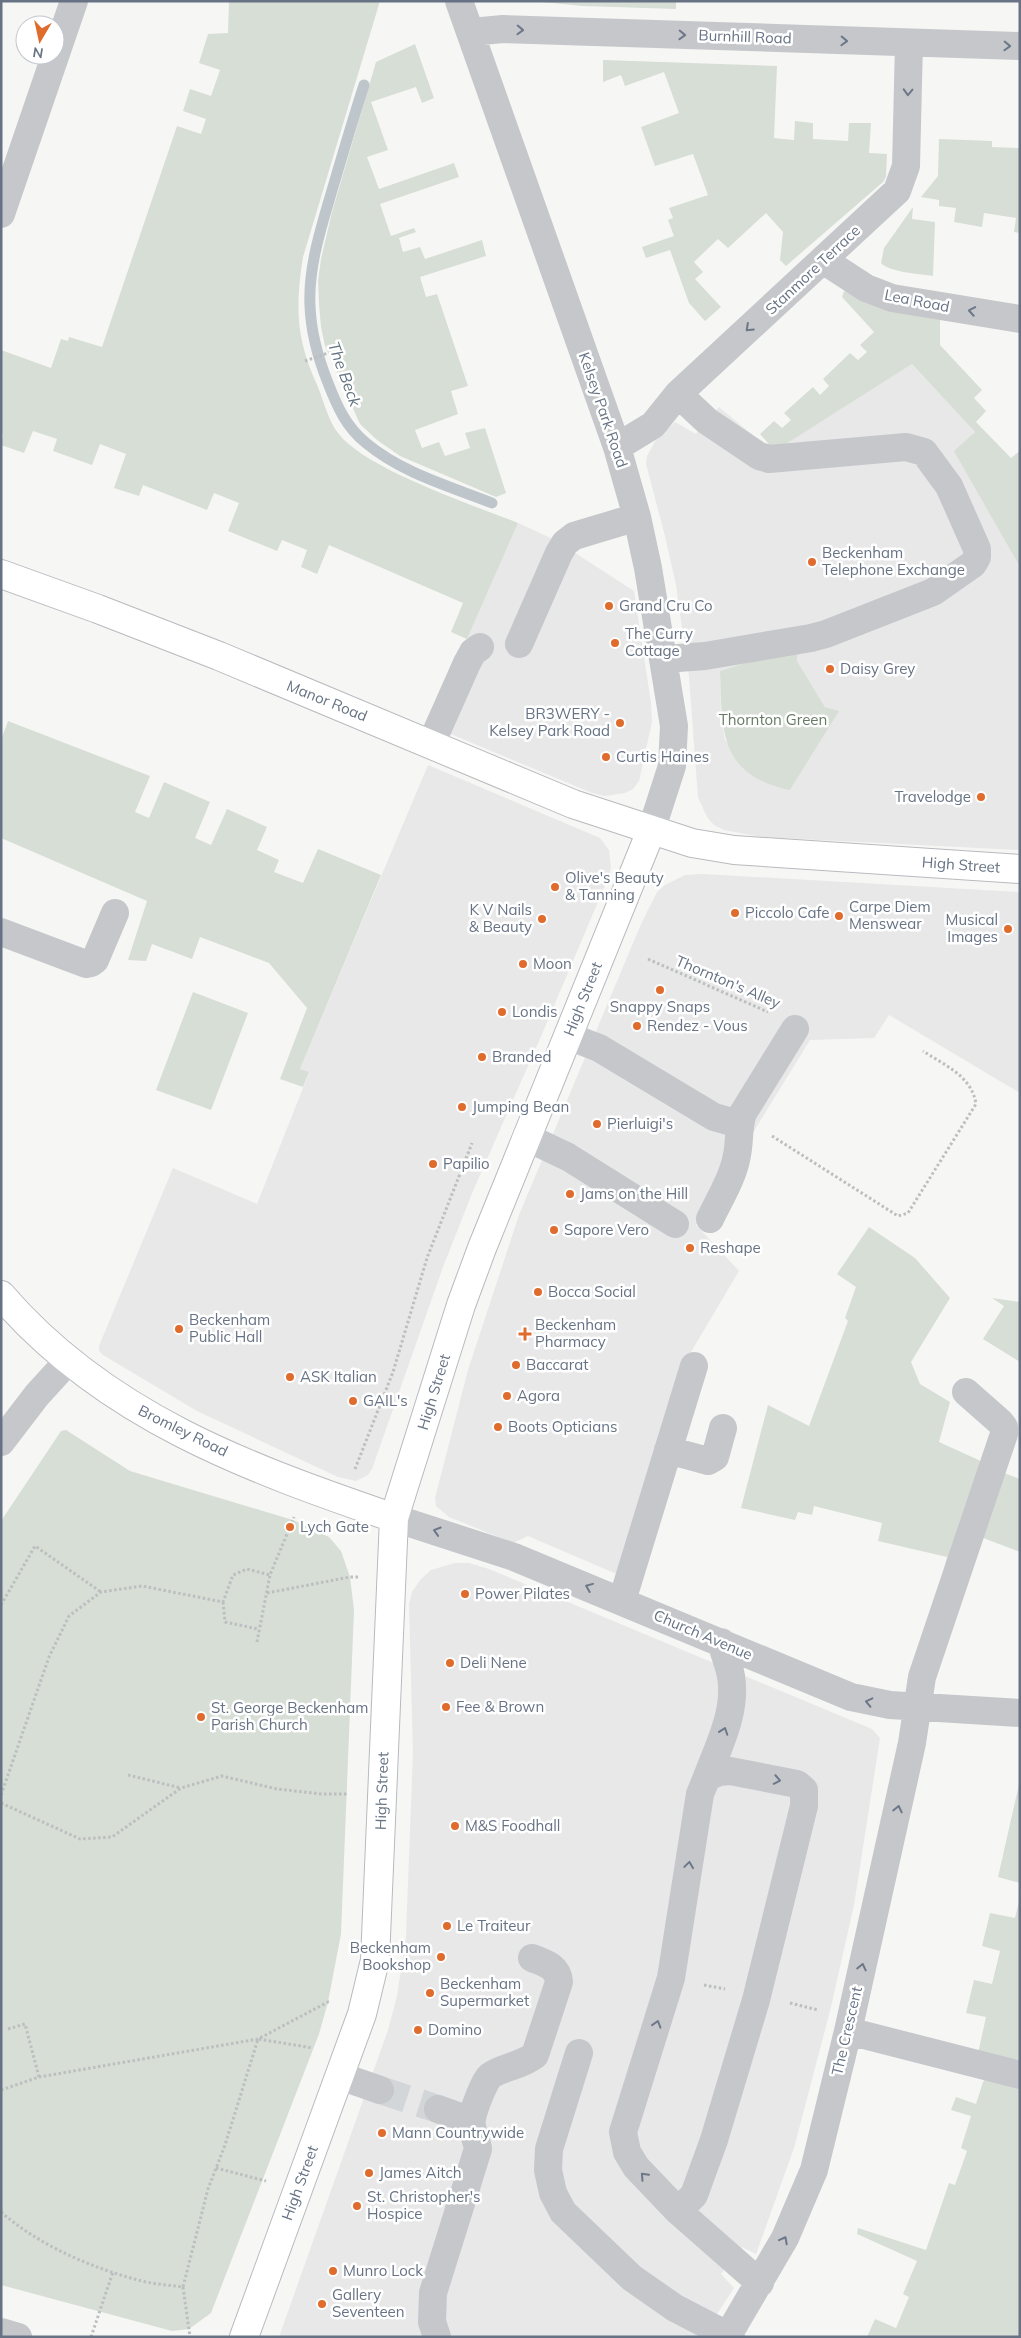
<svg xmlns="http://www.w3.org/2000/svg" width="1021" height="2338" font-family="Mulish,sans-serif">
  <style>
    .built { fill: #e7e8e7; fill-rule: evenodd }
    .green { fill: #d7ded5 }
    .lines { fill: none; stroke-linecap: round; stroke-linejoin: round }
    .stream { stroke: #bec6cb; stroke-width: 11 }
    .minor-tunnel { stroke: #d2d6d8; stroke-width: 28; stroke-dasharray: 28 14; stroke-linecap: butt }
    .major-casing { stroke: #b8babf; stroke-width: 30 }
    .path { stroke: #bcbec0; stroke-width: 3; stroke-dasharray: 2.5 2.5; stroke-linecap: butt }
    .minor { stroke: #c5c7cb; stroke-width: 28 }
    .major { stroke: #fff; stroke-width: 28 }
    .oneway { stroke: #6c7788 }
    .poi-dot { fill: #df6b2c; stroke: #fff; stroke-width: 2 }
    .labels { text-anchor: middle; stroke-width: 5; stroke-linejoin: round; paint-order: stroke }
    .street-label { font-size: 15px; fill: #677384; stroke: #fff }
    .poi-label { font-size: 15px; fill: #677384; stroke: #fff; text-anchor: start }
    .park-label { font-size: 15px; fill: #677b65; stroke: #fff }
    .water-label { font-size: 16px; font-style: italic; fill: #637480; stroke: #fff }
  </style>
  <rect width="100%" height="100%" fill="#f6f7f4"/>
  <path class="built" d="M912,364L975,432L955,451L1020,567V850L761,837L724,830L714,825L707,817L698,797L689,677L676,585L665,536L646,464L647,456L657,438L675,422L696,434L719,407L773,452ZM797,648V661L825,707L838,712L790,790L725,740L721,716L720,671Z
    M518,523L555,540L634,591L651,703L652,722L639,781L633,789L625,793L605,796L592,793L429,725Z
    M428,765L600,838L609,850L611,867L609,876L542,1034L473,1191L443,1267L372,1469L368,1475L356,1481L338,1477L197,1411L103,1355L99,1351V1346L173,1168L257,1204L309,1073L300,1069Z
    M703,874L1020,892V1093L889,1015L874,1038L810,1040L696,1225L739,1271L688,1357L619,1575L528,1536L513,1543L449,1517L436,1506L435,1498L468,1370L519,1215L641,924L657,892L665,885L685,875Z
    M455,1563H469L489,1569L872,1729L880,1738L854,1905L830,2011L794,2148L756,2254L742,2247L721,2274L734,2288L702,2337H279L388,2030L397,1996L406,1936L413,1752L409,1604L412,1592L421,1579L431,1570Z"/>
  <path class="green" d="M229,1H380L303,257C295,308 296,340 318,387C324,402 328,420 338,433C365,469 473,505 518,523L467,639L451,632L463,603L329,545L317,574L301,567L307,550L282,540L277,551L228,531L239,503L214,493L207,510L143,485L139,496L114,488L126,454L100,444L92,465L53,451L57,439L33,431L24,453L1,445L3,434L1,433V350L51,368L61,339L68,341L69,337L102,347L177,126L201,134L206,119L183,111L190,89L211,96L220,70L199,63L208,34L228,33Z
    M531,1H676V9L583,6Z
    M415,44L434,98L422,103L416,87L371,102L388,150L367,157L379,189L454,163L459,177L380,204L391,236L414,228L416,232L399,238L403,252L420,247L425,259L482,240L486,256L420,277L426,297L437,294L468,386L451,391L458,414L415,430L422,448L439,442L445,456L470,448L465,433L485,428L506,493L496,497L400,456L377,440L360,424L325,346L321,327L319,304L318,281L321,259L332,212L376,62Z
    M603,60L777,66L774,138L794,140L795,121L813,123V139L848,141L849,123H871L869,153L887,154L886,177L883,182L786,266L780,260L783,232L766,213L728,248L718,239L694,262L703,272L695,279L721,307L705,321L689,303L670,250L646,258L642,247L674,236L668,220L673,218L669,208L708,195L693,154L655,166L641,127L679,113L664,72L625,86L621,75L603,82Z
    M939,139L992,141V147L1020,148V233L1014,232L1016,218L984,213L982,227L954,222L956,208L939,206V200L921,197L938,176Z
    M913,207L912,219L935,222L933,276C921,274 888,272 881,263L884,248Z
    M844,291L882,306L940,318V345L982,390L974,398L986,411L976,422L1011,458L1020,451V567L954,451L975,432L912,364L775,451L760,434L774,421L782,428L791,420L784,413L813,387L820,395L829,386L823,379L850,353L858,360L867,352L860,345L874,332L842,297Z
    M797,647V661L825,707L839,711L790,790C719,775 722,731 720,671Z
    M8,721L150,776L135,812L149,818L164,782L210,802L195,838L211,845L227,809L267,827L257,850L279,860L274,872L303,883L318,849L381,875L300,1069L309,1072L303,1087L280,1079L307,1008L269,963L200,937L192,959L152,944L146,961L128,960L147,901L1,838V740Z
    M193,992L248,1013L211,1110L156,1090Z
    M869,1227L915,1258L950,1298L911,1362L920,1384L950,1402L939,1442L983,1462L936,1604L947,1557L878,1541L882,1523L814,1506L812,1515L798,1512L795,1520L741,1508L768,1405L809,1426L848,1321L845,1318L856,1287L837,1274Z
    M992,1298L1020,1302V1362L983,1339L1004,1306Z
    M66,1430L130,1471L293,1520L329,1537L341,1551L350,1577L354,1610L341,1934L328,2002L319,2034L211,2313L189,2329L172,2331L1,2285V1521L61,1431Z
    M1001,1472L1020,1479V1552L978,1536Z
    M1020,1780V1883L998,1877Z
    M1020,1897V2069L977,2058L986,2017L966,2013L974,1980L992,1984L1000,1951L982,1946L990,1913L1015,1918Z
    M988,2075L1020,2082V2337H867L875,2319L896,2328L909,2297L903,2294L917,2261L857,2234L858,2228L926,2250L949,2183L955,2185L967,2151L961,2148L971,2116L951,2110L956,2097L976,2104L983,2082Z"/>
  <g class="lines">
    <path class="stream" d="M364,85C353,119 343,153 333,187C322,225 308,266 310,306C311,333 318,358 328,383C337,406 346,427 366,443C402,473 449,486 492,503"/>
    <path class="minor-tunnel" d="M380,2090L438,2109"/>
    <defs>
      <path id="major" d="M1,574L98,609L219,656L573,804L692,843L734,850L1020,869
        M1,1295C105,1416 248,1468 394,1518
        M244,2337L362,2014L375,1960L394,1518L461,1305L482,1248L651,831"/>
    </defs>
    <use href="#major" class="major-casing"/>
    <path class="path" d="M305,361L328,353
      M648,959L768,1012
      M772,1136L898,1216L908,1213L976,1104C972,1076 944,1065 923,1051
      M355,1469L393,1372L427,1258L472,1143
      M267,1593L350,1577H359
      M223,1602L225,1622L258,1629
      M1,1605L35,1546L101,1592
      M257,1642L270,1575
      M128,1775L181,1788
      M1,1795L49,1657L69,1616L101,1592L142,1586L223,1602L233,1575L247,1569L270,1575L294,1517
      M1,1803L80,1839L112,1837L181,1788L222,1776L277,1789L322,1794H349
      M704,1985L725,1989
      M790,2003L818,2010
      M8,2029L25,2024L39,2077
      M1,2090L39,2077L258,2039L328,2002L331,2003
      M216,2168L266,2181
      M1,2212C39,2245 89,2267 138,2280C152,2284 168,2285 183,2287L208,2189L225,2145L258,2039L313,2048
      M183,2287L190,2337
      M91,2337L113,2272"/>
    <path class="minor" d="M459,1L617,447L637,517L648,568L674,726L672,766L651,831
      M471,32L503,29L1020,46
      M1,214L74,1
      M823,260L866,288L892,298L1020,319
      M617,447L653,425L678,394L897,191L906,166L909,43
      M519,644L559,553L565,543L574,536L637,517
      M665,659L705,656L811,638L826,634L933,592L973,564L977,557V549L949,486L924,452L906,447L769,459L759,456L707,421L678,394
      M431,744L467,663L473,652L480,647
      M1,932L86,964L91,963L95,960L115,913
      M568,1036L599,1048L714,1117L739,1124
      M526,1137L568,1157L675,1224
      M710,1219C720,1198 733,1178 737,1155C740,1140 738,1127 743,1113L795,1029
      M1,1442L37,1395L68,1361
      M668,1450L708,1461L715,1457L723,1428
      M394,1518L514,1557L851,1697L890,1705L1020,1713
      M622,1601L694,1366
      M707,1777C719,1745 737,1711 731,1676C729,1665 724,1653 721,1642
      M848,2031L1020,2075
      M579,2053L549,2149L548,2170L553,2193L563,2212L632,2278L675,2308L731,2337
      M340,2076L380,2090
      M438,2109L471,2121
      M678,2211L694,2195L714,2140L756,2000L804,1806V1790L797,1784L730,1771L719,1772L707,1777L700,1794L671,1978L623,2132L627,2152L636,2167L678,2211L760,2283
      M1,2332L18,2337
      M437,2337L432,2322L433,2293L478,2149C477,2140 470,2128 472,2119C473,2111 484,2081 490,2076C501,2067 522,2066 535,2055L559,1982C558,1966 544,1963 532,1958
      M727,2337L785,2238L814,2170L848,2031L912,1743L922,1677L1004,1434V1427L1000,1422L966,1392"/>
    <use href="#major" class="major"/>
  </g>
  <defs><path id="oneway-chevron" d="M-2-3.5L2.5 0L-2 3.5" fill="none" stroke-width="1.6" stroke-linecap="round" stroke-linejoin="round" transform="scale(1.25)"/></defs>
  <g class="oneway">
    <use href="#oneway-chevron" transform="translate(520 30) rotate(2)"/>
    <use href="#oneway-chevron" transform="translate(682 35) rotate(2)"/>
    <use href="#oneway-chevron" transform="translate(844 41) rotate(2)"/>
    <use href="#oneway-chevron" transform="translate(1007 46) rotate(2)"/>
    <use href="#oneway-chevron" transform="translate(908 92) rotate(92)"/>
    <use href="#oneway-chevron" transform="translate(972 311) rotate(-170)"/>
    <use href="#oneway-chevron" transform="translate(749 328) rotate(137)"/>
    <use href="#oneway-chevron" transform="translate(437 1531) rotate(-163)"/>
    <use href="#oneway-chevron" transform="translate(589 1587) rotate(-158)"/>
    <use href="#oneway-chevron" transform="translate(869 1702) rotate(-167)"/>
    <use href="#oneway-chevron" transform="translate(724 1731) rotate(-71)"/>
    <use href="#oneway-chevron" transform="translate(777 1780) rotate(11)"/>
    <use href="#oneway-chevron" transform="translate(898 1809) rotate(-77)"/>
    <use href="#oneway-chevron" transform="translate(689 1865) rotate(-82)"/>
    <use href="#oneway-chevron" transform="translate(862 1967) rotate(-77)"/>
    <use href="#oneway-chevron" transform="translate(657 2024) rotate(-73)"/>
    <use href="#oneway-chevron" transform="translate(644 2176) rotate(-133)"/>
    <use href="#oneway-chevron" transform="translate(784 2240) rotate(-62)"/>
  </g>
  <g class="poi-dot">
    <circle cx="812" cy="562" r="5"/>
    <circle cx="609" cy="606" r="5"/>
    <circle cx="615" cy="643" r="5"/>
    <circle cx="830" cy="669" r="5"/>
    <circle cx="620" cy="723" r="5"/>
    <circle cx="606" cy="757" r="5"/>
    <circle cx="981" cy="797" r="5"/>
    <circle cx="555" cy="887" r="5"/>
    <circle cx="735" cy="913" r="5"/>
    <circle cx="839" cy="916" r="5"/>
    <circle cx="542" cy="919" r="5"/>
    <circle cx="1008" cy="929" r="5"/>
    <circle cx="523" cy="964" r="5"/>
    <circle cx="660" cy="990" r="5"/>
    <circle cx="502" cy="1012" r="5"/>
    <circle cx="637" cy="1026" r="5"/>
    <circle cx="482" cy="1057" r="5"/>
    <circle cx="462" cy="1107" r="5"/>
    <circle cx="597" cy="1124" r="5"/>
    <circle cx="433" cy="1164" r="5"/>
    <circle cx="570" cy="1194" r="5"/>
    <circle cx="554" cy="1230" r="5"/>
    <circle cx="690" cy="1248" r="5"/>
    <circle cx="538" cy="1292" r="5"/>
    <circle cx="179" cy="1329" r="5"/>
    <path d="M522.5 1326.5h5v5h5v5h-5v5h-5v-5h-5v-5h5z"/>
    <circle cx="516" cy="1365" r="5"/>
    <circle cx="290" cy="1377" r="5"/>
    <circle cx="507" cy="1396" r="5"/>
    <circle cx="353" cy="1401" r="5"/>
    <circle cx="498" cy="1427" r="5"/>
    <circle cx="290" cy="1527" r="5"/>
    <circle cx="465" cy="1594" r="5"/>
    <circle cx="450" cy="1663" r="5"/>
    <circle cx="446" cy="1707" r="5"/>
    <circle cx="201" cy="1717" r="5"/>
    <circle cx="455" cy="1826" r="5"/>
    <circle cx="447" cy="1926" r="5"/>
    <circle cx="441" cy="1957" r="5"/>
    <circle cx="430" cy="1993" r="5"/>
    <circle cx="418" cy="2030" r="5"/>
    <circle cx="382" cy="2133" r="5"/>
    <circle cx="369" cy="2173" r="5"/>
    <circle cx="357" cy="2206" r="5"/>
    <circle cx="333" cy="2271" r="5"/>
    <circle cx="322" cy="2304" r="5"/>
  </g>
  <g class="labels">
    <g class="street-label">
      <text transform="translate(745 37) rotate(2)" y="5">Burnhill Road</text>
      <text transform="translate(813 270) rotate(-43)" y="5">Stanmore Terrace</text>
      <text transform="translate(917 301) rotate(11)" y="5">Lea Road</text>
      <text transform="translate(603 410) rotate(71)" y="5">Kelsey Park Road</text>
      <text transform="translate(327 701) rotate(22)" y="5">Manor Road</text>
      <text transform="translate(961 865) rotate(4)" y="5">High Street</text>
      <text transform="translate(728 982) rotate(23)" y="5">Thornton's Alley</text>
      <text transform="translate(583 999) rotate(-68)" y="5">High Street</text>
      <text transform="translate(434 1392) rotate(-73)" y="5">High Street</text>
      <text transform="translate(183 1431) rotate(26)" y="5">Bromley Road</text>
      <text transform="translate(703 1635) rotate(23)" y="5">Church Avenue</text>
      <text transform="translate(382 1791) rotate(-88)" y="5">High Street</text>
      <text transform="translate(847 2031) rotate(-77)" y="5">The Crescent</text>
      <text transform="translate(300 2183) rotate(-70)" y="5">High Street</text>
    </g>
    <g class="poi-label">
      <text x="822" y="558">Beckenham<tspan x="822" dy="17">Telephone Exchange</tspan></text>
      <text x="619" y="611">Grand Cru Co</text>
      <text x="625" y="639">The Curry<tspan x="625" dy="17">Cottage</tspan></text>
      <text x="840" y="674">Daisy Grey</text>
      <text x="610" y="719" text-anchor="end">BR3WERY -<tspan x="610" dy="17">Kelsey Park Road</tspan></text>
      <text x="616" y="762">Curtis Haines</text>
      <text x="971" y="802" text-anchor="end">Travelodge</text>
      <text x="565" y="883">Olive's Beauty<tspan x="565" dy="17">&amp; Tanning</tspan></text>
      <text x="849" y="912">Carpe Diem<tspan x="849" dy="17">Menswear</tspan></text>
      <text x="532" y="915" text-anchor="end">K V Nails<tspan x="532" dy="17">&amp; Beauty</tspan></text>
      <text x="745" y="918">Piccolo Cafe</text>
      <text x="998" y="925" text-anchor="end">Musical<tspan x="998" dy="17">Images</tspan></text>
      <text x="533" y="969">Moon</text>
      <text x="660" y="1012" text-anchor="middle">Snappy Snaps</text>
      <text x="512" y="1017">Londis</text>
      <text x="647" y="1031">Rendez - Vous</text>
      <text x="492" y="1062">Branded</text>
      <text x="472" y="1112">Jumping Bean</text>
      <text x="607" y="1129">Pierluigi's</text>
      <text x="443" y="1169">Papilio</text>
      <text x="580" y="1199">Jams on the Hill</text>
      <text x="564" y="1235">Sapore Vero</text>
      <text x="700" y="1253">Reshape</text>
      <text x="548" y="1297">Bocca Social</text>
      <text x="189" y="1325">Beckenham<tspan x="189" dy="17">Public Hall</tspan></text>
      <text x="535" y="1330">Beckenham<tspan x="535" dy="17">Pharmacy</tspan></text>
      <text x="526" y="1370">Baccarat</text>
      <text x="300" y="1382">ASK Italian</text>
      <text x="517" y="1401">Agora</text>
      <text x="363" y="1406">GAIL's</text>
      <text x="508" y="1432">Boots Opticians</text>
      <text x="300" y="1532">Lych Gate</text>
      <text x="475" y="1599">Power Pilates</text>
      <text x="460" y="1668">Deli Nene</text>
      <text x="456" y="1712">Fee &amp; Brown</text>
      <text x="211" y="1713">St. George Beckenham<tspan x="211" dy="17">Parish Church</tspan></text>
      <text x="465" y="1831">M&amp;S Foodhall</text>
      <text x="457" y="1931">Le Traiteur</text>
      <text x="431" y="1953" text-anchor="end">Beckenham<tspan x="431" dy="17">Bookshop</tspan></text>
      <text x="440" y="1989">Beckenham<tspan x="440" dy="17">Supermarket</tspan></text>
      <text x="428" y="2035">Domino</text>
      <text x="392" y="2138">Mann Countrywide</text>
      <text x="379" y="2178">James Aitch</text>
      <text x="367" y="2202">St. Christopher's<tspan x="367" dy="17">Hospice</tspan></text>
      <text x="343" y="2276">Munro Lock</text>
      <text x="332" y="2300">Gallery<tspan x="332" dy="17">Seventeen</tspan></text>
    </g>
    <g class="park-label">
      <text x="773" y="725">Thornton Green</text>
    </g>
    <g class="water-label">
      <text transform="translate(345 374) rotate(70)" y="6">The Beck</text>
    </g>
  </g>
  <rect width="1021" height="2338" fill="none" stroke="#677384" stroke-width="5"/>
  <g transform="translate(40 40) rotate(189)"><circle r="24" fill="#ffffff" stroke="#c2c7ce"/>
  <path d="M0-4L9 19L0 12L-9 19Z" fill="#df6b2c"/>
  <text y="-8" font-size="14" font-weight="bold" text-anchor="middle" fill="#677384">N</text>
  </g>
</svg>
